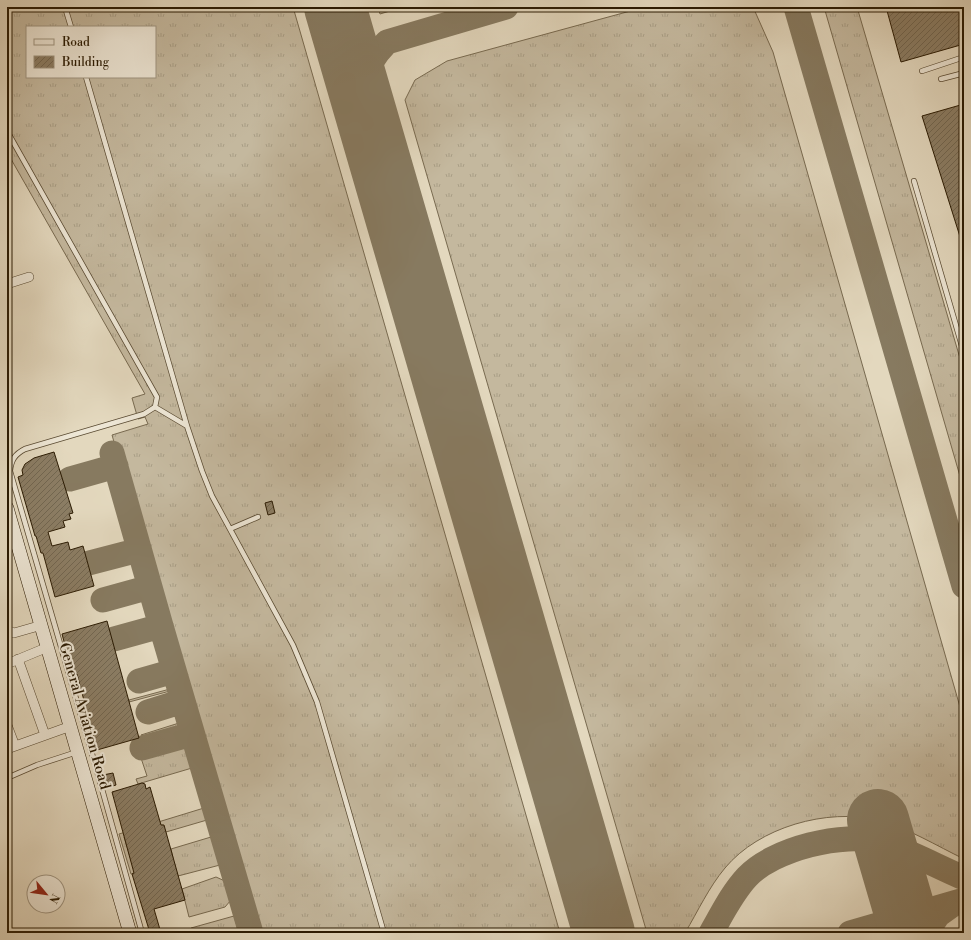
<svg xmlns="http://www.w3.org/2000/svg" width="971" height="940" font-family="'Libre Bodoni',serif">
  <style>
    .grass { fill: url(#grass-tufts); stroke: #786a50; fill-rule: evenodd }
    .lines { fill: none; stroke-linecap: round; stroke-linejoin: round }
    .taxiway { stroke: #877a60; stroke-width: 25 }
    .runway { stroke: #877a60; stroke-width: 62 }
    .building { fill: url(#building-hatch); stroke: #2b1b03 }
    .service-casing { stroke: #594a32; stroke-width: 6 }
    .minor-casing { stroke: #594a32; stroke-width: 10 }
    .secondary-casing { stroke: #2b1b03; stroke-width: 14 }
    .service { stroke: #ede6d5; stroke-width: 4.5 }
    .minor { stroke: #ede6d5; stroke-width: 9 }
    .secondary { stroke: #ede6d5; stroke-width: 13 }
    .labels { text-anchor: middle; stroke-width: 4; stroke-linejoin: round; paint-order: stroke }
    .street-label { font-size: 15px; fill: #2b1b03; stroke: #ede6d5 }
  </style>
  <defs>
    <pattern id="grass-tufts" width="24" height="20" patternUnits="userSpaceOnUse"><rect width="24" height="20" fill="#c4b89e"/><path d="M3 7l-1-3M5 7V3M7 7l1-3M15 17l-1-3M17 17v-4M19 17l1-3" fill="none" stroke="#a99e86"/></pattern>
    <pattern id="building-hatch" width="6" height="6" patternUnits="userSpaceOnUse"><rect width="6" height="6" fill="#8b7d64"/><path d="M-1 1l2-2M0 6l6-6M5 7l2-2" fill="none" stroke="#726650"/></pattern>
  </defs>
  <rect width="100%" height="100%" fill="#e3d8be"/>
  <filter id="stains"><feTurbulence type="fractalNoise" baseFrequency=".005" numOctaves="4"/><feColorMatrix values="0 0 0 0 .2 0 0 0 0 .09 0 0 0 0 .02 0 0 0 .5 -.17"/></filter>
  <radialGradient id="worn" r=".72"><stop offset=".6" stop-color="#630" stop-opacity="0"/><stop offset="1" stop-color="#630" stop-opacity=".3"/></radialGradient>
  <path class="grass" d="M7,7H293L560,933H255L112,435L148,424L145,417L138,419L132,398L145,394L7,152ZM27,27H155V77H27Z
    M378,7H403L380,14Z
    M645,7H753L773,52L964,721V859C937,846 908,828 878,820C827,808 759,827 725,868C709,887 698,911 685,933H647L405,100L415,80L447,61Z
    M824,7H857L964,372V490Z
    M170,689V691L129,702V700Z
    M179,723L182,732L154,741L141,735Z
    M184,739L192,768L138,784L136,779L147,776L141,758L143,757L141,752Z
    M204,808L207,820L166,832L163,825L124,837L134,870L173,858L171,849L211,837L220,865L178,876L173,861L131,874L119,834Z
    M216,877L225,881L231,900L225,907L189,917L182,889Z
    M234,916L239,933H193L191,928Z"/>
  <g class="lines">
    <path class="taxiway" d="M796,7L964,586
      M359,89C365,70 373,56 387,42L506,7
      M112,453L161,626L251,933
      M70,479L116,466
      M89,563L139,550
      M103,600L150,587
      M114,639L161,626
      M139,681L174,671
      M148,712L183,701
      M142,748L192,734
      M711,933C722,914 732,893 747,877C773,849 844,831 881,842C909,851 936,866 964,878
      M850,933L964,900
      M926,933L938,915L952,905"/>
    <path class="runway" d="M335,7L604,933
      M878,820L911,933"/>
  </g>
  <path class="building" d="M886,7H964V44L901,62Z
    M964,104V243H962L922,116Z
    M54,452L73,513L69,514L71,519L63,521L65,527L48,532L52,546L68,542L70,550L83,546L94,586L55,597L43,553H41L36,536H35L18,477L23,475L22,470L25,464L34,458Z
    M272,501L275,513L268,515L265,503Z
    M107,621L139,738L97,750L77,674L73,675L62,634Z
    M113,773L116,785L106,788L103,775Z
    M142,783L145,784L146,789L150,787L161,825H164L185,900L154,909L161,933H150L132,874L134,873L112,792Z"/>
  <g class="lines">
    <defs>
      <path id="service" d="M65,7L71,27
        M922,71L964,57
        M86,77L187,426L202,471L212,496L293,645L317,702L384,933
        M941,79L964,73
        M7,131L157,397L155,407L144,414L25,449C15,454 11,460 10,471L97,771L142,933
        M914,181L964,353
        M155,407L187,426
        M230,529L258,517
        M7,778L37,765L77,752"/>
      <path id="minor" d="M7,284L29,277
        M7,630L14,633L42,625
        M18,659L45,735
        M7,664L48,647
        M7,725L15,746
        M7,749L71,726"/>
      <path id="secondary" d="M7,508L130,933"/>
    </defs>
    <use href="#service" class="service-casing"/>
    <use href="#minor" class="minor-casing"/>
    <use href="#secondary" class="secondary-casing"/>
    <use href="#service" class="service"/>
    <use href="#minor" class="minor"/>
    <use href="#secondary" class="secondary"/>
  </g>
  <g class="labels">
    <g class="street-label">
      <text transform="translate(85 716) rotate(74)" y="5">General Aviation Road</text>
    </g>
  </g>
  <rect width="971" height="940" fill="none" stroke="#e3d8be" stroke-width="24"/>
  <rect x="8" y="8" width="955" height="924" fill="none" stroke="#2b1b03" stroke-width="2"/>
  <rect x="12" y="12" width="947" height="916" fill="none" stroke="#2b1b03"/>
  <rect x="26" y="26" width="130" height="52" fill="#ede6d5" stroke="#9f9581"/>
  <rect x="34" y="39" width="20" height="6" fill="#ede6d5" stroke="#9f9581"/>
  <text x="62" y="46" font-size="12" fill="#2b1b03">Road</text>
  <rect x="34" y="56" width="20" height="12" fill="url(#building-hatch)" stroke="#9f9581"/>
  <text x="62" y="66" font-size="12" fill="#2b1b03">Building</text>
  <g transform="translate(46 894) rotate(119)"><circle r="19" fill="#ede6d5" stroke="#9f9581"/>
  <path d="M0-3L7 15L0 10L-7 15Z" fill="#8f2418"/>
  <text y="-6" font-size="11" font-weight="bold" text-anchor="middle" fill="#2b1b03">N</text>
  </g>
  <rect width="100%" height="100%" filter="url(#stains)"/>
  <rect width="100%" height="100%" fill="url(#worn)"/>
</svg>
